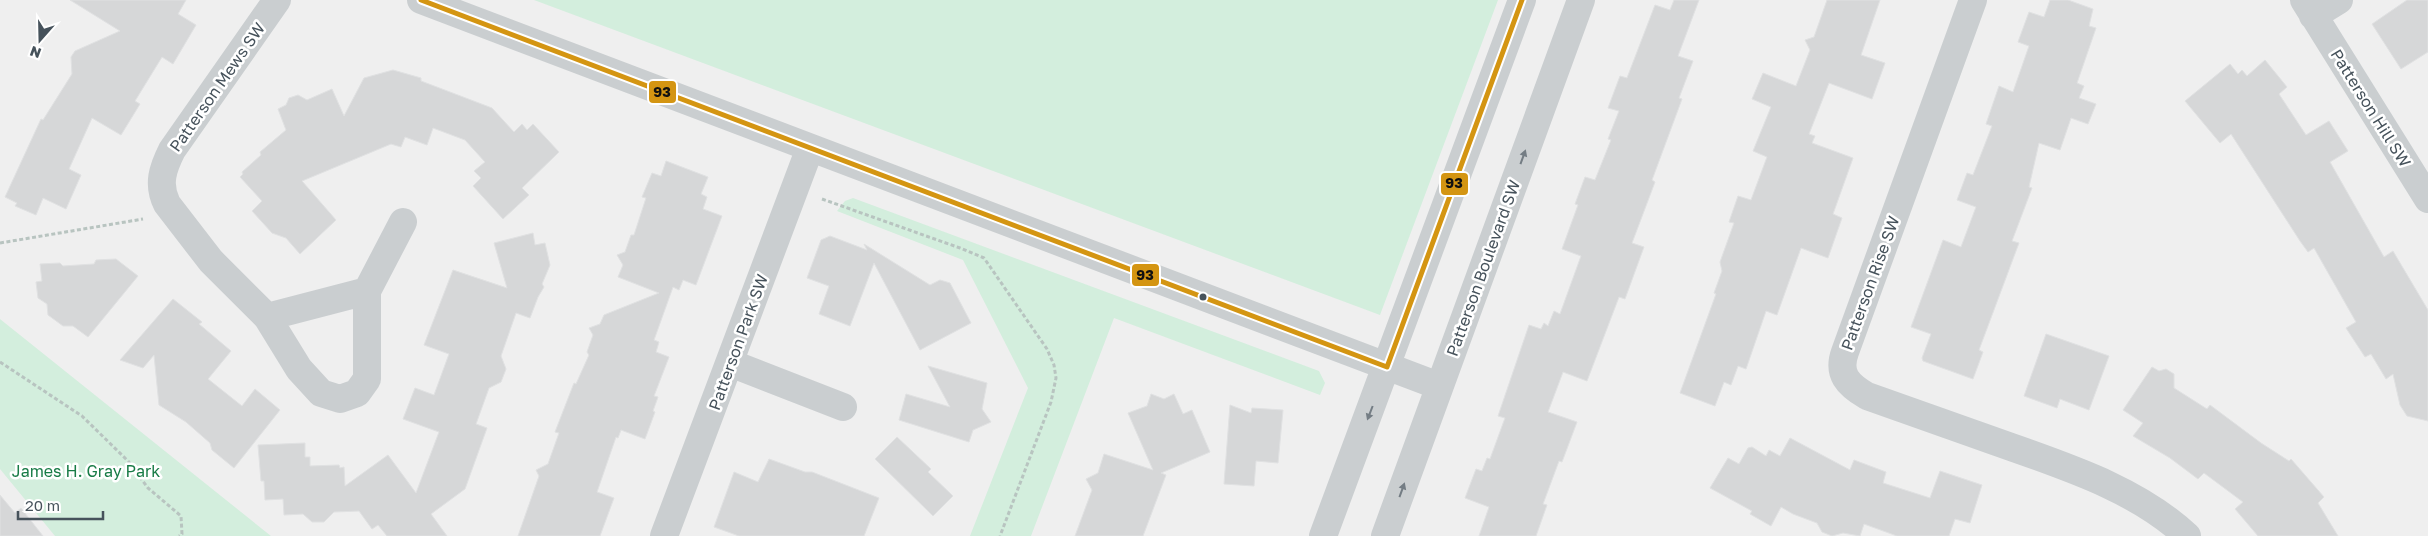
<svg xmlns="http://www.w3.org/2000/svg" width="2428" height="536" font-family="'Golos Text',sans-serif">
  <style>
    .green { fill: #d3eedd }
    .building { fill: #d6d7d8; stroke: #e0e1e2 }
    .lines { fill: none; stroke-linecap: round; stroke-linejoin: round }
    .path { stroke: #b8c4c0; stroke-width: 3; stroke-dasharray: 4 2.5; stroke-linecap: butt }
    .minor { stroke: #caced0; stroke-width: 28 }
    .bus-1-casing { stroke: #fff; stroke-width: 9 }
    .bus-1 { stroke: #d49512; stroke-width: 5 }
    .oneway { fill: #747d84 }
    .bus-dot { fill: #46525b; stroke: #fff; stroke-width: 2 }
    .labels { text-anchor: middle; stroke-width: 5; stroke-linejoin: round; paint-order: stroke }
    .street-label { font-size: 16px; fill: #46525b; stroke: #fff }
    .park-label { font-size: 16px; fill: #187b46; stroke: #fff }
    .line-badge { stroke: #fff; stroke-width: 2 }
    .pale-badge-label { font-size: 14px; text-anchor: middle; font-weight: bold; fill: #111 }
  </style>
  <rect width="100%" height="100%" fill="#efefef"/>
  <path class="green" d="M534,0H1498L1380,315Z
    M853,198L1319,371L1325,383L1320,395L1114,318L1031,536H970L1028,388L963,260L837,211L845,201Z
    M0,319L271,536H55L0,469Z"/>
  <path class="building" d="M70,0H186L178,14L196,25L173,64L162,57L135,101L140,104L121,135L92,118L69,169L81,175L66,209L43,198L36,215L15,206L17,203L5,197L41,119L43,120L72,74L71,57L75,51L120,31Z
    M1674,0H1699L1678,56L1693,61L1679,98L1682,99L1652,180L1655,182L1632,243L1644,247L1625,299L1619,297L1587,381L1563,372L1548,412L1577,422L1562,462L1559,461L1543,504L1547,505L1536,536H1479L1489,507L1465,498L1476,469L1482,471L1487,458L1490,459L1505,418L1498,416L1529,325L1541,329L1544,323L1548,326L1554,311L1560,314L1581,256L1562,249L1578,205L1575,204L1585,177L1595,180L1611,140L1608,139L1619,111L1608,108L1620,76L1627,78L1655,5L1670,10Z
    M1827,0H1880L1861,55L1885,63L1872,99L1829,83L1809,134L1815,136L1812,143L1853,158L1833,214L1842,218L1828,258L1801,248L1777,315L1766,311L1746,369L1738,366L1731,385L1724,382L1715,406L1680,393L1716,294L1714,293L1722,271L1720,262L1734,223L1729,222L1738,196L1751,200L1767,157L1753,151L1771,107L1752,99L1763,73L1796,86L1810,50L1805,40L1814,37Z
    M2050,0H2068L2093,9L2089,26L2096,28L2077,83L2084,86L2079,98L2096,104L2088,124L2071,118L2060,150L2039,143L2029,187L2032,188L2012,241L2019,243L1979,350L1983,352L1973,379L1923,361L1922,358L1931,334L1911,327L1943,240L1961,247L1976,207L1957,200L1967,173L1973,175L1992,126L1986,124L1999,86L2013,92L2029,46L2018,42L2029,12L2044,17Z
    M2407,0H2428V52L2401,69L2372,24Z
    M2265,60L2287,87L2279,94L2306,135L2329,121L2348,151L2330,162L2384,257L2393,251L2428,310V421L2407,416L2400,405L2393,374L2386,379L2371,354L2365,357L2346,328L2356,322L2314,248L2308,252L2300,241L2231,134L2220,143L2185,101L2230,64L2238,74L2242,70L2247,76Z
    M393,70L421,78V81L492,108L514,132L522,124L527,130L533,124L559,152L522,188L529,195L503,219L473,186L481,178L474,171L485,162L465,140L433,128L427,145L405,137L401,147L391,144L302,181L336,220L300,254L286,238L272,233L252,211L262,201L240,177L243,174L242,172L261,155L260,152L286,130L278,109L286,105L289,98L298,95L307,100L332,89L344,116L364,78Z
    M666,161L708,177L701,194L707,197L703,209L722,216L696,285L683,280L679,290L673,287L654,340L659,342L656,352L669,357L654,396L658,397L653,411L655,412L645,439L621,430L618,438L616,437L597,492L614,498L600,536H518L539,476L536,470L548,464L559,433L555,432L574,383L576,384L589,355L587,352L593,335L589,328L600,324L604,315L659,293L618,277L623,265L617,255L625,252L631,235H634L646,198L642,197L652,173L661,176Z
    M533,233L535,245L545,243L550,265L542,284L544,287L538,297L530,318L516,313L501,356L506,369L501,382L489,388L476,424L487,428L465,489L431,514L447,536H387L378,525L372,529L359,511L334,512L324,522H312L303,514L284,515L283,499L265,500L264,481H261L258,445L305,443V457H310V466L339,465L340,468L344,467L345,486L388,455L416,493L439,432L403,419L415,388L434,395L449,354L424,345L453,270L507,288L494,243Z
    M830,236L867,250L864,244L930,285L940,280L950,283L971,323L920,350L874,263L850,326L819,314L829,286L807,278L821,240Z
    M116,259L138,276L88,337L73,326H63L48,315L47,304L38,298L36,282L42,281L40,264L60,263L63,266L94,264L96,260Z
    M173,299L202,322L199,324L231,351L208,379L242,406L255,389L280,410L234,468L212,450L210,443L186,422L159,405L154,355L143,368L120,360Z
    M2046,334L2109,356L2089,410L2060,399L2057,408L2024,396Z
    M928,366L987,383L982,409L991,422L973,430L969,442L899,420L906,394L950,407Z
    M2152,367L2159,371L2166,369L2174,374V388L2207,409L2210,405L2261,443L2289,461L2291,459L2324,497L2318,503L2338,536H2258L2235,509L2243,502L2204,473L2198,479L2170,458L2133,436L2143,423L2123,410Z
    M1151,394L1164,399L1174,394L1183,414L1192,410L1210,452L1161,473L1166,475L1143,536H1075L1092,490L1086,479L1098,473L1104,454L1153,470L1128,413L1147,406Z
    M1230,405L1251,413L1252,408L1283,410L1278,463L1256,461L1254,486L1224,484Z
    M897,437L931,469L928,472L953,496L933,516L875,459Z
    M1790,438L1850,470L1854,460L1886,472L1883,483L1930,498L1940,471L1982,485L1970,523L1955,519L1949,536H1897L1864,524L1860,536L1843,533L1832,536L1822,532L1817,523L1793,514L1781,507L1771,526L1750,514L1752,511L1710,488L1728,458L1739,464L1748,448L1752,447L1766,456L1769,450L1780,456Z
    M769,459L805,472H812L879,498L864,536H739L714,527L734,472L758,482Z
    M0,495L15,513L21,508L43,536H0Z"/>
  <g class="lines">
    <path class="path" d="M822,199L960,248L984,258L1047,349L1054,365L1056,378L1051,402L1000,536
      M0,243L143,219
      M0,362L82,416L128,461L148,488L181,516L182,534L179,536"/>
    <path class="minor" d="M277,0L172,150C163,168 157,184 167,204L211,261L267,317L299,369L321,393L340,399L357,393L367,379V291L403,222
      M421,0L1439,386
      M1973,0L1845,352C1837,374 1848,385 1867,396C1915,413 1963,430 2011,447C2073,469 2139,491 2187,536
      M2304,0L2428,199
      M2313,16L2339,0
      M267,317L367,291
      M730,363L843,407
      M664,536L810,148
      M1323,536L1522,0
      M1385,536L1581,0"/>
    <defs>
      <path id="bus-1" d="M421,0L1387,367
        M1387,367L1522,0"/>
    </defs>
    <use href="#bus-1" class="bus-1-casing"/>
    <use href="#bus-1" class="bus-1"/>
  </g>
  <defs><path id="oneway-solid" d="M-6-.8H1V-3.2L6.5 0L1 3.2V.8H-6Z" transform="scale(1.25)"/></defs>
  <g class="oneway">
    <use href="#oneway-solid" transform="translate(1523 157) rotate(-70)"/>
    <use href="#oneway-solid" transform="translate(1370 413) rotate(111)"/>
    <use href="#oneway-solid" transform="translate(1402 490) rotate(-70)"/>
  </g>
  <circle class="bus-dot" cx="1203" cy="297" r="4.5"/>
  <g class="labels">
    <g class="street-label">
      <text transform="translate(217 87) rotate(-55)" y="6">Patterson Mews SW</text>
      <text transform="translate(2371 108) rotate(58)" y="6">Patterson Hill SW</text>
      <text transform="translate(1483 268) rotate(-70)" y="6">Patterson Boulevard SW</text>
      <text transform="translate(1870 283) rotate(-70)" y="6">Patterson Rise SW</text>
      <text transform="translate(738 342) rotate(-70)" y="6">Patterson Park SW</text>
    </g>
    <g class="park-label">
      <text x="86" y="477">James H. Gray Park</text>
    </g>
  </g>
  <g class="line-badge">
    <rect x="648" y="80" width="29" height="24" rx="5" fill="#d49512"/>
    <rect x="1440" y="172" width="29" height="24" rx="5" fill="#d49512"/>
    <rect x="1131" y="263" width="29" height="24" rx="5" fill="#d49512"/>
  </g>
  <g class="pale-badge-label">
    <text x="662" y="97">93</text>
    <text x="1454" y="188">93</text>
    <text x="1145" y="280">93</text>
  </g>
  <g transform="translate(40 40) rotate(200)" stroke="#ffffff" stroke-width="4" paint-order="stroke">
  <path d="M0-4L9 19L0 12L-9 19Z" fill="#46525b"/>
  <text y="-8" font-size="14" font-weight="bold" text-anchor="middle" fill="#46525b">N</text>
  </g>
  <path d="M18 511v8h85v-8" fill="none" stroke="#46525b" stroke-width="2.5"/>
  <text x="25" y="511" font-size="15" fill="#46525b" stroke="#ffffff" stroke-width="4" paint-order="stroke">20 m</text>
</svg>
